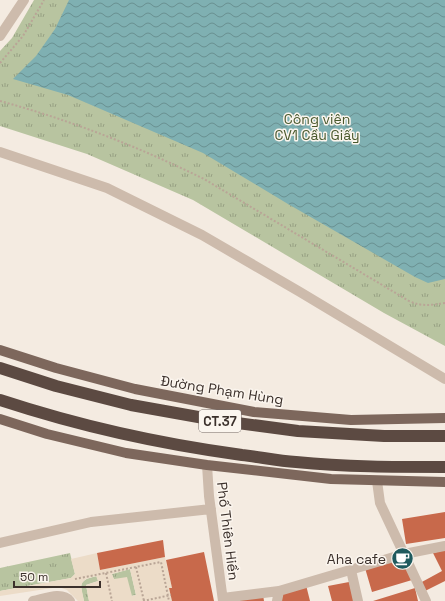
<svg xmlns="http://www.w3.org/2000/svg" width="445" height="601" font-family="'Space Grotesk',sans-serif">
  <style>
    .grass { fill: url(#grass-tufts) }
    .plaza { fill: #ecdcc8; fill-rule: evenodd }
    .water { fill: url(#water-waves) }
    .building { fill: #c8694b }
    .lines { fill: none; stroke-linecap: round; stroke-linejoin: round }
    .path { stroke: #b9a596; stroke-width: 2; stroke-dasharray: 2 2; stroke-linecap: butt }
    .minor { stroke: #cdbbac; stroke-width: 10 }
    .major { stroke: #7d675c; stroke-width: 10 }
    .highway { stroke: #5c4a42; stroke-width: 12 }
    .labels { text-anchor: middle; stroke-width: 3; stroke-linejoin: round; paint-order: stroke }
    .shield { fill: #fbf5ee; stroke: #756b66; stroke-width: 1 }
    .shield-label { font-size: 13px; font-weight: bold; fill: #3b302b }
    .park-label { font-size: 14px; fill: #4a5a2e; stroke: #fbf5ee }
    .street-label { font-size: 14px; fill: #3b302b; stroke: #fbf5ee }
    .poi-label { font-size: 14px; fill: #3b302b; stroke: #fbf5ee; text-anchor: end }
  </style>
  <defs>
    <pattern id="grass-tufts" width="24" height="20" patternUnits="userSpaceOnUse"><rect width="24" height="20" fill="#b8c4a0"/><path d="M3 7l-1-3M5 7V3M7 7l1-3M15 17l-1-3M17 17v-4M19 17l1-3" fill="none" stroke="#97a083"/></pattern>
    <pattern id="water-waves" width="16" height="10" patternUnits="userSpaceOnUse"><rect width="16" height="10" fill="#7fb0b2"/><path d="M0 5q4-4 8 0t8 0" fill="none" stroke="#699091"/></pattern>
  </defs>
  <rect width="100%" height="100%" fill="#f4ebe1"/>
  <path class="grass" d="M34,0H445V346L384,313L193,200L87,154L0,126V51L12,38Z
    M70,553L75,574L71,578L0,591V568Z
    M130,569L136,595L131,596L113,578L112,574Z
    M97,576L98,581L86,585L89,601H84C80,584 78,580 97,576Z"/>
  <path class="plaza" d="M97,553L100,570L165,557L172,588H169L172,601H89L86,585L98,581L96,576L86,579L82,583L81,586L84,601H78L67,590L59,587L0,596V591L71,578L75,574L71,559ZM130,569L136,595L132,596L127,577L114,579L112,574Z"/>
  <path class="water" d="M69,0H445V279L428,283L415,277L288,204L203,153L68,95L13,79L36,56L55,29Z"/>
  <path class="building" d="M445,512V538L406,544L402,519Z
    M163,540L165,557L100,570L97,553Z
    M445,550V581L425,591L420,583L442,571L433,553Z
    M204,552L214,601H172L169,588H172L166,560Z
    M405,556L412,580L372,592L365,568Z
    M349,582L355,601H332L328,586Z
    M306,585L310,601H282L280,593Z
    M415,588L418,601H373Z
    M263,595L264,601H230Z"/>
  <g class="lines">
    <path class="path" d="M0,63L23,36L44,0
      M0,101C70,120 139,147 204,179L409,301C422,307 431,305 445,303
      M136,567L144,601
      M106,573L112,601
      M75,579L161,562L169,601
      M143,601L171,595"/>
    <path class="minor" d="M0,36L24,0
      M0,152L107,188L202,235L300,292L445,379
      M207,465L209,496L223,601
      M377,481L380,503L426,601
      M0,543L91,522L211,509
      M351,570L358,601
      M223,598L279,591L404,554L445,546
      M33,601C44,599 62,591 70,601
      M277,601L279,591"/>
    <path class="major" d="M0,350L56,368L135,389L254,412L351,420L445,418
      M0,419L47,434L126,453L207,465L331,479L445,482"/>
    <path class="highway" d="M0,368L56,386L131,405L215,420L298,431L384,436H445
      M0,400C79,426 160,444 242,455C260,457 278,461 296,462C346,467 395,467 445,467"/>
  </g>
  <defs>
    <symbol id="cafe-disc" viewBox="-11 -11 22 22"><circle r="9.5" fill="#1f5a5e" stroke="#fbf5ee"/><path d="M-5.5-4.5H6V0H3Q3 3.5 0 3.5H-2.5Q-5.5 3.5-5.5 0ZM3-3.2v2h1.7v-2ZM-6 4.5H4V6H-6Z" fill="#fff"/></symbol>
  </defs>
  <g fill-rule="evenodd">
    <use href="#cafe-disc" x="390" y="546" width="25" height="25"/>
  </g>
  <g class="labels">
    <rect class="shield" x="199" y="410" width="42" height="22" rx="3"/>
    <g class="shield-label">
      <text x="220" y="426">CT.37</text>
    </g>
    <g class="park-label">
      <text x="317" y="124">Công viên<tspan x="317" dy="16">CV1 Cầu Giấy</tspan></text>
    </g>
    <g class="street-label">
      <text transform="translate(222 390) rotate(9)" y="5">Đường Phạm Hùng</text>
      <text transform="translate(228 531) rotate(83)" y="5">Phố Thiên Hiền</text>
    </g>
    <g class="poi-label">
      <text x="386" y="564">Aha cafe</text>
    </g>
  </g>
  <path d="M14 581v6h86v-6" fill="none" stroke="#3b302b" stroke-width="2"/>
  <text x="20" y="581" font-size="12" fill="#3b302b" stroke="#fbf5ee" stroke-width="3" paint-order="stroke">50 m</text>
</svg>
